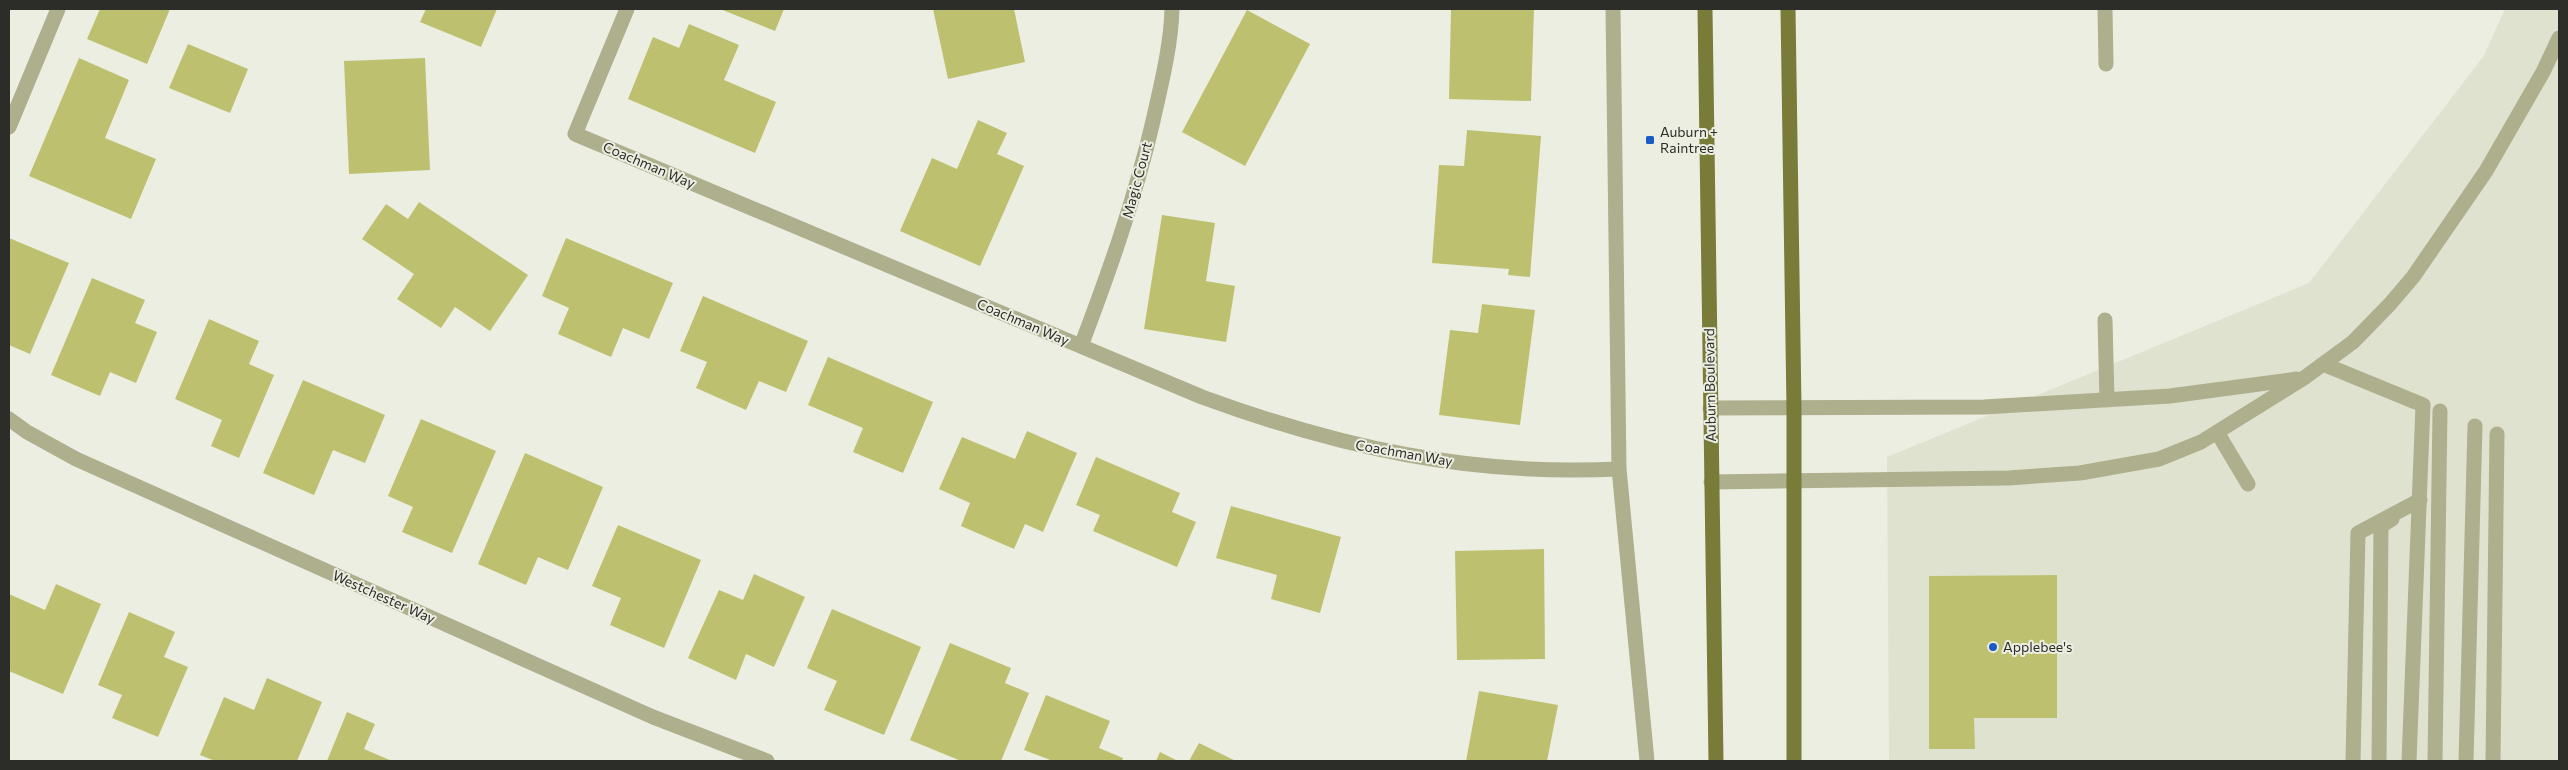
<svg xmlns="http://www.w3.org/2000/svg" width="2568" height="770" font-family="Commissioner,sans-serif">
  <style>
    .built { fill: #e0e2d0 }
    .building { fill: #bdc16f }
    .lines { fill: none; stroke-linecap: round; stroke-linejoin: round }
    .minor { stroke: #adaf8d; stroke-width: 15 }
    .major { stroke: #797b39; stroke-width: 15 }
    .poi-dot { fill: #1c5ac6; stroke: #edeee2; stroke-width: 2 }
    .labels { text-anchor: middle; stroke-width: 4; stroke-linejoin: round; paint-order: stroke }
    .poi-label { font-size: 14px; fill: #2c2c28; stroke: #edeee2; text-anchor: start }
    .street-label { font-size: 14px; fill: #2c2c28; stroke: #edeee2 }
  </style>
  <rect width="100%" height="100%" fill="#edeee2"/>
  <path class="built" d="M2505,9H2559V761H1889L1887,457L2309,283L2483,57Z"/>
  <path class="building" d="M100,9H170L147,64L87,39Z
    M426,9H497L481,47L420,22Z
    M720,9H784L775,31Z
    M933,9H1014L1025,62L948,79Z
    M1451,9H1534L1531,101L1449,99Z
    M1247,10L1310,44L1245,166L1182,132Z
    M689,24L739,45L724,80L776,102L755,153L628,99L653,37L679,48Z
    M188,44L248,69L230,113L169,88Z
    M79,58L129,80L105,138L156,159L131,219L29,176Z
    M425,58L430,170L349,174L344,61Z
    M978,120L1007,133L997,154L1024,166L980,266L900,231L932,158L957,169Z
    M1467,130L1541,136L1530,277L1508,275L1509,269L1432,263L1439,165L1464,166Z
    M419,202L528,275L490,331L455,307L441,328L397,299L414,274L362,239L386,204L408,219Z
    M1162,215L1215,223L1206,281L1235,286L1226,342L1144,329Z
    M9,238L69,263L30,354L9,345Z
    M566,238L673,283L649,339L623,328L611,357L558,334L569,308L542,296Z
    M92,278L145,300L135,323L157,332L136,383L110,372L100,396L51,375Z
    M703,296L808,341L786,392L759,381L746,410L696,388L707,362L680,351Z
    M1482,304L1535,310L1520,425L1439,415L1450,330L1478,333Z
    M209,319L259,341L249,364L274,375L239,458L211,446L222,420L175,399Z
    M828,357L933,402L903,473L853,452L863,428L808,405Z
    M303,380L385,415L365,463L333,450L314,495L263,473Z
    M421,419L496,451L452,553L402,532L413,507L388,496Z
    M1027,431L1077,453L1043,532L1025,524L1014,549L961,526L970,503L939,489L962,437L1015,459Z
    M525,453L603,487L568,570L538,557L526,585L478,564Z
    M1096,457L1180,493L1172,512L1196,522L1177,567L1093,531L1100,515L1076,505Z
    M1231,506L1341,537L1320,613L1271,599L1277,575L1216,558Z
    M618,525L701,560L664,648L610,625L621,598L592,586Z
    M1544,549L1545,659L1457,660L1455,551Z
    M754,574L805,597L774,667L746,654L736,680L688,658L719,590L743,600Z
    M2057,575V718H1974L1975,749H1929V576Z
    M56,584L101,604L63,694L9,671V594L45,610Z
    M832,609L921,647L884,735L824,710L837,681L807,668Z
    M129,612L175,632L164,657L188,667L158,737L112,718L122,695L98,685Z
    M950,643L1011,668L1005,683L1029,693L1001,761H961L910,740Z
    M267,678L322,702L297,761H215L200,755L224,697L254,710Z
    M1479,691L1558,705L1547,761H1466Z
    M1046,695L1110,721L1099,748L1123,758L1122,761H1053L1024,750Z
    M347,712L375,724L364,749L392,761H327Z
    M1199,743L1236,761H1189Z
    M1160,752L1178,761H1156Z"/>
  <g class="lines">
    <path class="minor" d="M627,9L575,134L1202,397C1341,448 1470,476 1619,469
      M1613,9L1619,469L1647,761
      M2105,9L2106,64
      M9,127L58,9
      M2105,320L2107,400
      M1081,346C1109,272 1135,199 1153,121C1161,85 1171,46 1172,9
      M2323,364L2423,405L2409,761
      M1710,408L1984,407L2170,396L2297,379
      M9,419L27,432L76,459L653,717L767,761
      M2217,432L2248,484
      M1711,482L2008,478L2080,473L2159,459L2201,442L2304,378L2353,342L2390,304L2413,277L2486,171L2543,72L2559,38
      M2353,761L2358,533L2420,500
      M2379,761L2381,526L2392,519
      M2435,761L2440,411
      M2466,761L2475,426
      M2493,761L2497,434"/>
    <path class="major" d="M1705,9L1716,761
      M1788,9L1794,408V761"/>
  </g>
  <g class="poi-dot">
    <rect x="1645" y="135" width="10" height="10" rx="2.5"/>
    <circle cx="1993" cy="647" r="5"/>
  </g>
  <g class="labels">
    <g class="poi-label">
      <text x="1660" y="137">Auburn +<tspan x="1660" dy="16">Raintree</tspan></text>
      <text x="2003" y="652">Applebee's</text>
    </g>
    <g class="street-label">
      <text transform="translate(649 165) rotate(23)" y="5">Coachman Way</text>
      <text transform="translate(1137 180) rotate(-75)" y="5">Magic Court</text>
      <text transform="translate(1023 322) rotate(23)" y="5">Coachman Way</text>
      <text transform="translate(1710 385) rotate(-91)" y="5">Auburn Boulevard</text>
      <text transform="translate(1404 453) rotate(10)" y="5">Coachman Way</text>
      <text transform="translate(384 597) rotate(24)" y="5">Westchester Way</text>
    </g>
  </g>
  <rect width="2568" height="770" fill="none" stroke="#2c2c28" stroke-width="20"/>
</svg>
